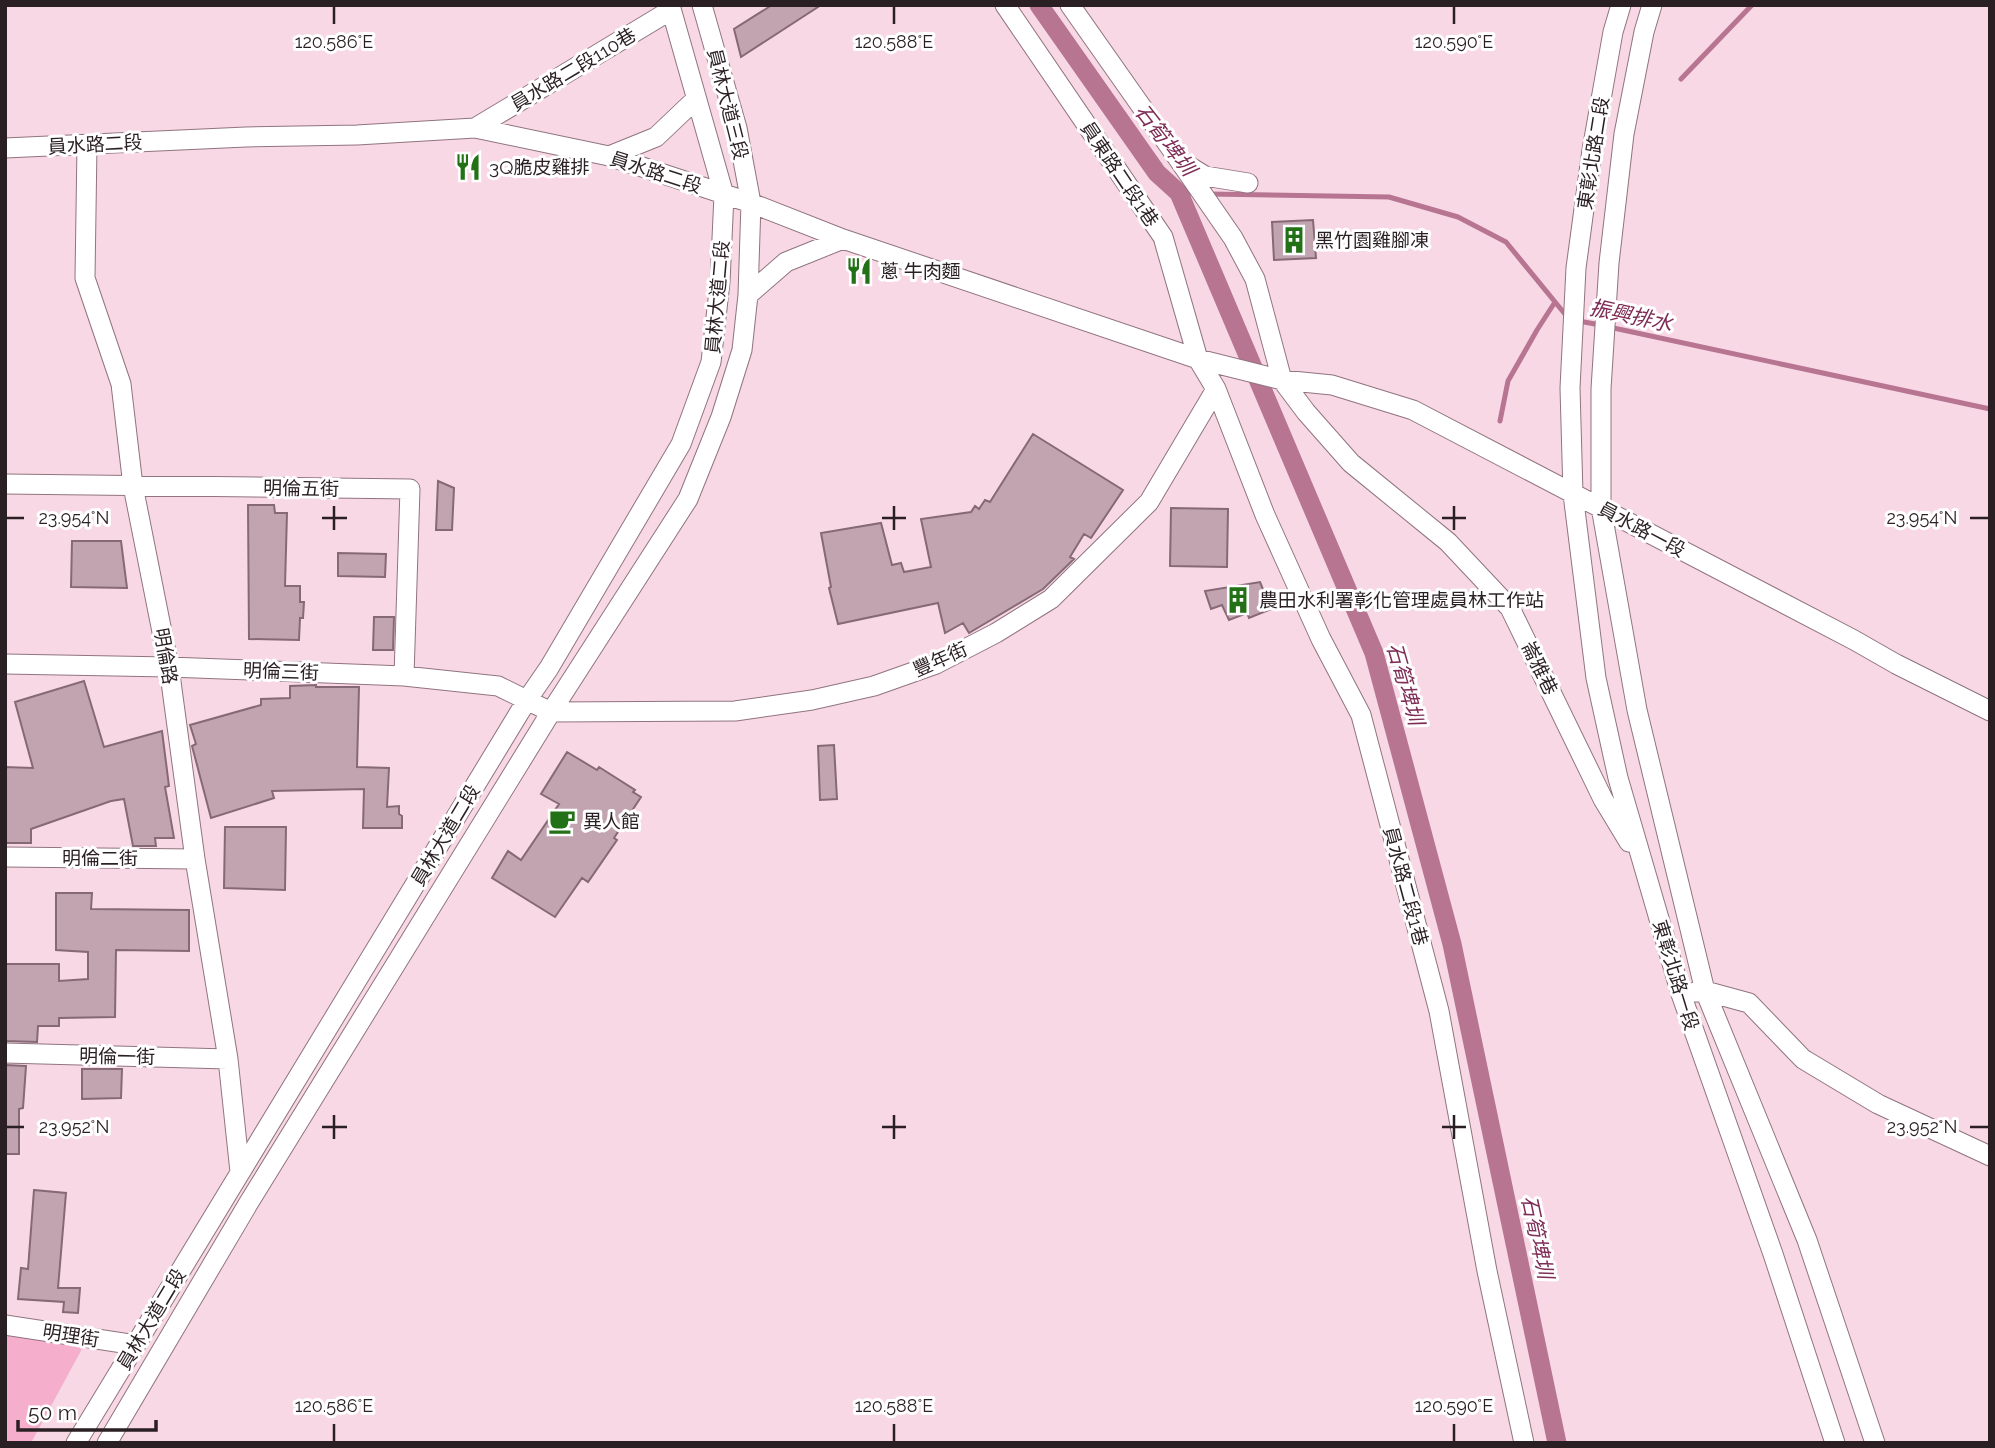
<svg xmlns="http://www.w3.org/2000/svg" width="1995" height="1448" font-family="Raleway,'Noto Sans TC',sans-serif">
  <style>
    .green { fill: #f5afcc }
    .lines { fill: none; stroke-linecap: round; stroke-linejoin: round }
    .stream { stroke: #b77592; stroke-width: 5 }
    .canal { stroke: #b77592; stroke-width: 19 }
    .building { fill: #c2a4b0; stroke: #856974; stroke-width: 2 }
    .minor-casing { stroke: #90747f; stroke-width: 21 }
    .minor { stroke: #fff; stroke-width: 19 }
    .ticks { fill: none; stroke: #2a1f23; stroke-width: 2.5 }
    .labels { text-anchor: middle; stroke-width: 6; stroke-linejoin: round; paint-order: stroke }
    .street-label { font-size: 19px; fill: #2a1f23; stroke: #fff }
    .poi-label { font-size: 19px; fill: #2a1f23; stroke: #fff; text-anchor: start }
    .water-label { font-size: 21px; font-style: italic; fill: #7f2d57; stroke: #fff }
    .ticks-label { font-size: 18px; text-anchor: middle; fill: #2a1f23; stroke: #fff; stroke-width: 6; stroke-linejoin: round; paint-order: stroke }
  </style>
  <rect width="100%" height="100%" fill="#f8d8e5"/>
  <path class="green" d="M5,1332L83,1347L31,1443H5Z"/>
  <g class="lines">
    <path class="stream" d="M1681,79L1752,5
      M1179,193H1195
      M1208,194L1389,197L1458,217L1506,242L1569,319
      M1579,321L1600,325
      M1609,327L1990,409
      M1500,421L1508,381L1537,330L1555,302"/>
    <path class="canal" d="M1039,5L1157,173L1179,193L1374,653L1452,944L1557,1443"/>
  </g>
  <path class="building" d="M772,5H821L741,57L734,29Z
    M1313,220L1316,258L1274,260L1272,222Z
    M1033,434L1123,490L1091,538L1084,534L1070,557L1074,559L1043,589L969,633L963,623L945,633L938,603L838,624L829,588L831,587L821,533L881,523L892,565L901,563L904,572L931,567L921,519L971,512L975,506L979,509L985,500L990,502Z
    M438,481L454,488L452,530H436Z
    M248,505H274L275,513H287L285,586H300V602H304L303,618H300L299,640L249,639Z
    M1171,508L1228,509L1227,567L1170,566Z
    M72,541H121L127,588L71,587Z
    M338,553L386,554L385,577L338,576Z
    M1260,582L1271,609L1249,618L1247,613L1229,620L1222,605L1211,609L1205,591Z
    M374,617H394L393,650H373Z
    M84,681L104,747L162,731L169,786L165,787L174,838H155L156,846H133L124,799L111,801L31,829V843H5V767L33,768L15,702Z
    M316,685V687H359L357,767L389,768L387,807L399,806V814L402,816V828H363L364,789L272,791L274,798L211,818L192,746L196,744L190,725L261,705V699L290,698V686Z
    M834,745L837,799L820,800L818,746Z
    M567,752L597,770L599,767L635,790L633,792L641,797L614,838L617,840L588,882L582,878L555,917L492,878L508,851L521,860L559,804L541,794Z
    M225,827H286L285,890L224,888Z
    M56,893H92L91,909L189,910V951L116,950L115,1017L59,1018V1026H38L37,1042L5,1041V964H59V981L88,979V952L56,950Z
    M5,1065L26,1066L23,1108L19,1109V1154H5Z
    M82,1069H122L121,1098L82,1099Z
    M34,1190L66,1193L58,1288H80L78,1313L63,1312L64,1302L18,1299L21,1268L28,1269Z"/>
  <g class="lines">
    <defs>
      <path id="minor" d="M1005,5L1163,237L1198,359L1216,389L1265,515L1321,639L1361,715L1439,1011L1487,1271L1524,1443
        M1070,5L1179,160L1205,176L1248,183
        M1621,5L1613,32L1592,150L1576,268L1570,388L1573,494L1596,678L1618,778L1681,994L1773,1254L1835,1443
        M1652,5L1644,32L1624,134L1609,263L1601,389V507L1637,710L1705,991L1807,1240L1875,1443
        M475,128L671,10
        M87,145L85,278L121,384L133,486L169,667L195,859L228,1059L240,1172
        M5,148L246,137L357,135L475,128L609,156L751,203L843,239L1198,359L1282,380L1332,385L1413,410L1854,640L1896,664L1990,711
        M609,156L656,137L696,99
        M1179,160L1233,238L1255,279L1282,380L1306,412L1351,463L1448,542L1510,608L1603,799L1629,842
        M748,295L786,262L843,239
        M5,484L410,489L404,676
        M5,664L169,667L404,676L498,686L551,712L735,711L812,700L874,686L936,664L996,633L1051,599L1149,502L1216,389
        M5,857L195,859
        M1695,992L1705,991L1749,1003L1803,1059L1878,1104L1990,1156
        M5,1053L228,1059
        M5,1325L136,1345
        M76,1443L527,700L549,668L681,444L711,362L720,282L724,195L670,5
        M107,1443L248,1204L551,712L688,499L721,417L742,350L748,295L751,203L737,128L702,5"/>
    </defs>
    <use href="#minor" class="minor-casing"/>
    <use href="#minor" class="minor"/>
  </g>
  <path class="ticks" d="M334,7V24M894,7V24M1454,7V24M334,506V530M894,506V530M1454,506V530M7,518H24M322,518H347M882,518H906M1442,518H1466M1970,518H1988M334,1115V1139M894,1115V1139M1454,1115V1139M7,1127H24M322,1127H347M882,1127H906M1442,1127H1466M1970,1127H1988M334,1424V1441M894,1424V1441M1454,1424V1441"/>
  <defs>
    <symbol id="restaurant-bare" viewBox="-9 -9 18 18"><path d="M-5-6h1v4h1v-4h1v4h1v-4h1v5L-1.5 .5V6h-2V.5L-5-1ZM5-6V6H3V1.5H1.5Q1.5-4 5-6Z" fill="#237116" stroke="#fff" stroke-width="2.5" paint-order="stroke"/></symbol>
    <symbol id="building-bare" viewBox="-9 -9 18 18"><path d="M-4-6H4V6H1V3H-1V6H-4ZM-2.5-4.3h1.7v1.8h-1.7ZM.8-4.3h1.7v1.8H.8ZM-2.5-1h1.7V.8h-1.7ZM.8-1h1.7V.8H.8Z" fill="#237116" stroke="#fff" stroke-width="2.5" paint-order="stroke"/></symbol>
    <symbol id="cafe-bare" viewBox="-9 -9 18 18"><path d="M-5.5-4.5H6V0H3Q3 3.5 0 3.5H-2.5Q-5.5 3.5-5.5 0ZM3-3.2v2h1.7v-2ZM-6 4.5H4V6H-6Z" fill="#237116" stroke="#fff" stroke-width="2.5" paint-order="stroke"/></symbol>
  </defs>
  <g fill-rule="evenodd">
    <use href="#restaurant-bare" x="449" y="148" width="38" height="38"/>
    <use href="#building-bare" x="1275" y="221" width="38" height="38"/>
    <use href="#restaurant-bare" x="840" y="252" width="38" height="38"/>
    <use href="#building-bare" x="1219" y="581" width="38" height="38"/>
    <use href="#cafe-bare" x="543" y="802" width="38" height="38"/>
  </g>
  <g class="labels">
    <g class="street-label">
      <text transform="translate(573 69) rotate(-31)" y="7">員水路二段110巷</text>
      <text transform="translate(728 104) rotate(76)" y="7">員林大道三段</text>
      <text transform="translate(95 144) rotate(-3)" y="7">員水路二段</text>
      <text transform="translate(1593 153) rotate(-81)" y="7">東彰北路二段</text>
      <text transform="translate(656 172) rotate(18)" y="7">員水路二段</text>
      <text transform="translate(1120 174) rotate(56)" y="7">員東路二段1巷</text>
      <text transform="translate(717 297) rotate(-85)" y="7">員林大道二段</text>
      <text transform="translate(301 488) rotate(1)" y="7">明倫五街</text>
      <text transform="translate(1642 529) rotate(28)" y="7">員水路一段</text>
      <text transform="translate(166 656) rotate(80)" y="7">明倫路</text>
      <text transform="translate(940 659) rotate(-24)" y="7">豐年街</text>
      <text transform="translate(1540 668) rotate(64)" y="7">崙雅巷</text>
      <text transform="translate(281 671) rotate(2)" y="7">明倫三街</text>
      <text transform="translate(445 835) rotate(-59)" y="7">員林大道二段</text>
      <text x="100" y="865">明倫二街</text>
      <text transform="translate(1406 886) rotate(75)" y="7">員水路二段1巷</text>
      <text transform="translate(1676 975) rotate(73)" y="7">東彰北路一段</text>
      <text transform="translate(117 1056) rotate(1)" y="7">明倫一街</text>
      <text transform="translate(151 1319) rotate(-59)" y="7">員林大道二段</text>
      <text transform="translate(71 1335) rotate(9)" y="7">明理街</text>
    </g>
    <g class="poi-label">
      <text x="489" y="174">3Q脆皮雞排</text>
      <text x="1315" y="247">黑竹園雞腳凍</text>
      <text x="880" y="278">蔥 牛肉麵</text>
      <text x="1259" y="607">農田水利署彰化管理處員林工作站</text>
      <text x="583" y="828">異人館</text>
    </g>
    <g class="water-label">
      <text transform="translate(1165 140) rotate(52)" y="7">石筍埤圳</text>
      <text transform="translate(1631 316) rotate(12)" y="7">振興排水</text>
      <text transform="translate(1405 684) rotate(74)" y="7">石筍埤圳</text>
      <text transform="translate(1537 1237) rotate(78)" y="7">石筍埤圳</text>
    </g>
  </g>
  <g class="ticks-label">
    <text x="334" y="48">120.586°E</text>
    <text x="894" y="48">120.588°E</text>
    <text x="1454" y="48">120.590°E</text>
    <text x="74" y="524">23.954°N</text>
    <text x="1922" y="524">23.954°N</text>
    <text x="74" y="1133">23.952°N</text>
    <text x="1922" y="1133">23.952°N</text>
    <text x="334" y="1412">120.586°E</text>
    <text x="894" y="1412">120.588°E</text>
    <text x="1454" y="1412">120.590°E</text>
  </g>
  <rect width="1995" height="1448" fill="none" stroke="#2a1f23" stroke-width="14"/>
  <path d="M18 1420v10h138v-10" fill="none" stroke="#2a1f23" stroke-width="3.5"/>
  <text x="28" y="1420" font-size="21" fill="#2a1f23" stroke="#ffffff" stroke-width="5" paint-order="stroke">50 m</text>
</svg>
